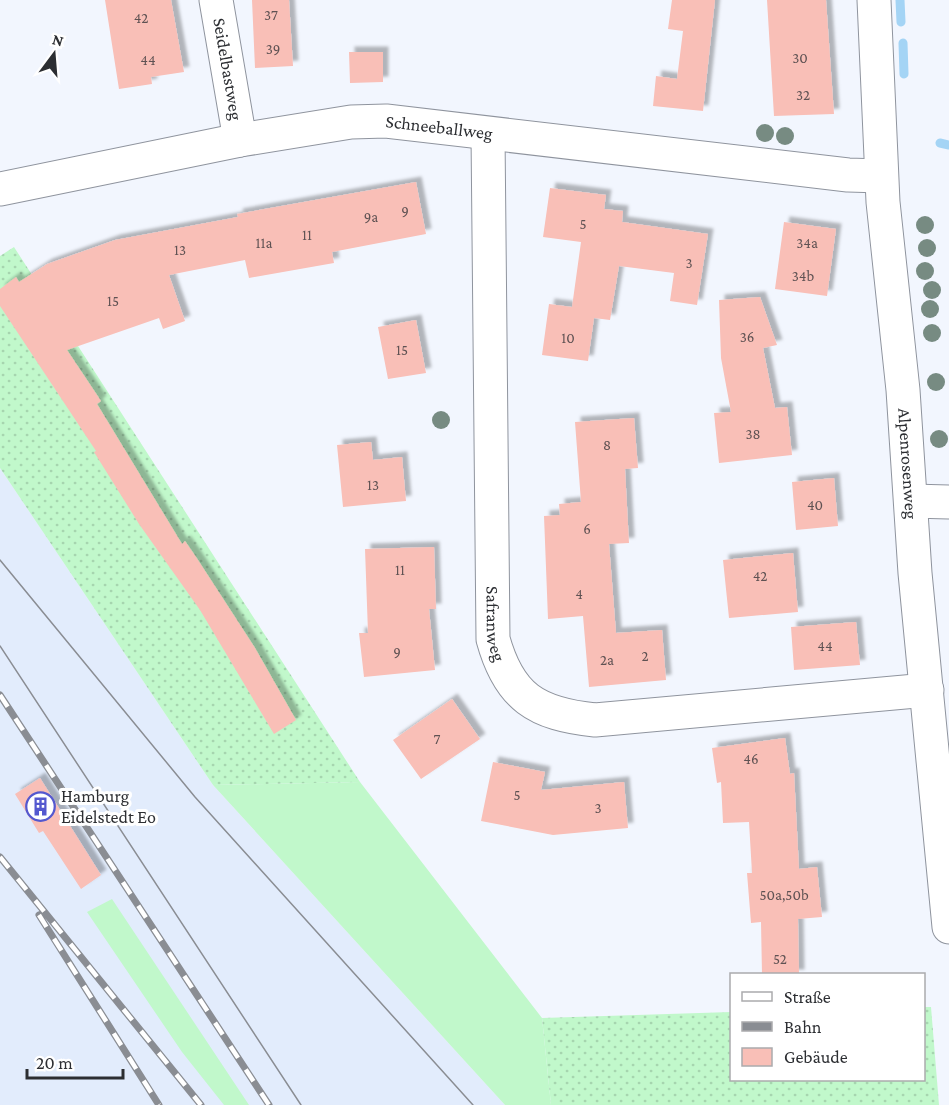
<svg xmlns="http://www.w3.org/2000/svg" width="949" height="1105" font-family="'Crimson Pro',serif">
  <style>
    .built { fill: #e2ecfc }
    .grass { fill: #c1f8cb }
    .garden { fill: url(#garden-dots) }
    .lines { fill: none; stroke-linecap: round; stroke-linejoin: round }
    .stream { stroke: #a4d4f5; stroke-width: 9 }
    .building { fill: #f9bfb7; filter: url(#shadow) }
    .minor-casing { stroke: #8f949e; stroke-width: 35 }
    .minor { stroke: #fff; stroke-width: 33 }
    .tram { stroke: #8a8d93; stroke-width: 1.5 }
    .rail-casing { stroke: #8a8d93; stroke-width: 7 }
    .rail { stroke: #fff; stroke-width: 4.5; stroke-dasharray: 14; stroke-linecap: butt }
    .tree { fill: #778b82 }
    .labels { text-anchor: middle; stroke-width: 6; stroke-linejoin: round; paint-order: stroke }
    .number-label { font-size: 15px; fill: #5f5253 }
    .street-label { font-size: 18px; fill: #2c2e32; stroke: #fff }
    .poi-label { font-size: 18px; fill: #2c2e32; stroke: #fff; text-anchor: start }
  </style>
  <defs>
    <pattern id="garden-dots" width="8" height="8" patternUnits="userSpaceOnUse" patternTransform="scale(1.5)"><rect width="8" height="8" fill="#c1f8cb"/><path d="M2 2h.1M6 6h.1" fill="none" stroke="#a6d5af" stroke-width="1.8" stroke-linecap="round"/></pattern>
    <filter id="shadow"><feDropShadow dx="5.5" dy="-5.5" stdDeviation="1.5" flood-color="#0004"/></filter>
  </defs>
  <rect width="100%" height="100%" fill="#f2f6fe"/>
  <path class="built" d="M0,468L213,785L505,1105H0Z"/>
  <path class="grass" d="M360,782L542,1018L551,1105H505L213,785Z
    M112,899L249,1105H224L182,1052L87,912Z"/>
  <path class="garden" d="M14,247L360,782L213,785L0,468V256Z
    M924,1007H931L939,1105H551L542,1018L731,1012L732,1080H924Z"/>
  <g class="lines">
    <path class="stream" d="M900,0L901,22
      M903,43L904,74
      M940,143L949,145"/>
  </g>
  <path class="building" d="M105,0H171L184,72L151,77L152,84L119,89Z
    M252,0H289L293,66L255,68Z
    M672,0H715L703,111L653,106L656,76L677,79L683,31L668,29Z
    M767,0H826L834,114L774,116Z
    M349,52H383V82L350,83Z
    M416,182L426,234L332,252L334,263L249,278L245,260L169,275L185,321L163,329L159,318L67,350L101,401L97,404L182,544L185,541L196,557L255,648L296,720L274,734L200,610L139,524L94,452L96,451L0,306V289L16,277L19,282L47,264L115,240L238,217L237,214Z
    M550,188L606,195L604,209L623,211L622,222L708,234L697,305L670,301L674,273L619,266L610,320L594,318L588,361L542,355L549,304L572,307L581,242L543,237Z
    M784,222L836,229L827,296L775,289Z
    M760,297L777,345L763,348L775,408L787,407L792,455L719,463L714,413L731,412L721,358L719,300Z
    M416,320L426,373L388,379L378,327Z
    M634,418L638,468L625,469L629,543L609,544L616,633L662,630L666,680L589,687L583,616L548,619L544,516L560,515L559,504L581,502L575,422Z
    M371,442L373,460L402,457L406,501L343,507L337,445Z
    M834,478L838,526L796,530L792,482Z
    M434,547L436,609H429L435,670L364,677L359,633H368L365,549Z
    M793,553L798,612L729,618L723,560Z
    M856,622L860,665L794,670L791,627Z
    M452,699L480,739L421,779L393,740Z
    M785,738L790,774L794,773L799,869L817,867L822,917L798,919L799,975H762L761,922L751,923L747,873H752L749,822L723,823L721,782L717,783L712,748Z
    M493,762L545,772L541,790L624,782L628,828L553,835L481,821Z
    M40,778L101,875L81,889L43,831L39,833L15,794Z"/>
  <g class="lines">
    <defs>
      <g id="minor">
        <path id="s1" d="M216,0L240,140"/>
        <path id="s2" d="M874,0L883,202L903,390L915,573L949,927"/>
        <path id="s3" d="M488,134L493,639C509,697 536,714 595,720L927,690"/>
        <path id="s4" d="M0,189L240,140L351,122L386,121L848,175L881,176"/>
        <path d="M911,501L949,502"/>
      </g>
    </defs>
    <use href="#minor" class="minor-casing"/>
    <use href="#minor" class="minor"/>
    <path class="tram" d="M0,560L195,797L473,1105
      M0,646L301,1105"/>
    <defs>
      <path id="rail" d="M0,695L269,1105
        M0,857L201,1105
        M39,915L159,1105"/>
    </defs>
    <use href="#rail" class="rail-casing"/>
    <use href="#rail" class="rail"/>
  </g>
  <g class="tree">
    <circle cx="765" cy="133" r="9"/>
    <circle cx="785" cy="136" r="9"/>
    <circle cx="925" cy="225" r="9"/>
    <circle cx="927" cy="248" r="9"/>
    <circle cx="925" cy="271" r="9"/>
    <circle cx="932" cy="290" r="9"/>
    <circle cx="930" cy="309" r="9"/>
    <circle cx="932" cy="333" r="9"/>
    <circle cx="936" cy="382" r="9"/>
    <circle cx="441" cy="420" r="9"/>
    <circle cx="939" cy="439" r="9"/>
  </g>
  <defs>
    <symbol id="building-ring" viewBox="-11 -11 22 22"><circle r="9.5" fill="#fff" stroke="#5458cf" stroke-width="1.5"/><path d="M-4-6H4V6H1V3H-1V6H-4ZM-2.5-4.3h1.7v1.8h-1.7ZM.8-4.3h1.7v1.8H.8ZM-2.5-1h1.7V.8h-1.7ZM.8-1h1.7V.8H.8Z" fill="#5458cf"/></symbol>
  </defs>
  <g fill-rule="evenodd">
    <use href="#building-ring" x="24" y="790" width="33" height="33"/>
  </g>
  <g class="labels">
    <g class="number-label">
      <text x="271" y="20">37</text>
      <text x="141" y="23">42</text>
      <text x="273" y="54">39</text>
      <text x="800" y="63">30</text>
      <text x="148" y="65">44</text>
      <text x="803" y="100">32</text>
      <text x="405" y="216">9</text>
      <text x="371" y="222">9a</text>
      <text x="583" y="229">5</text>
      <text x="307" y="240">11</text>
      <text x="264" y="248">11a</text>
      <text x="807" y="248">34a</text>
      <text x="180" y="255">13</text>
      <text x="689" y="268">3</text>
      <text x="803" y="281">34b</text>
      <text x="113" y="306">15</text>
      <text x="747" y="342">36</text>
      <text x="568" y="343">10</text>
      <text x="402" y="355">15</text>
      <text x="753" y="439">38</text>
      <text x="607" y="450">8</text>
      <text x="373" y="490">13</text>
      <text x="815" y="510">40</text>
      <text x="587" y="534">6</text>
      <text x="400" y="575">11</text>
      <text x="760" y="581">42</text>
      <text x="579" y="599">4</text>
      <text x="825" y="651">44</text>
      <text x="397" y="657">9</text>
      <text x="645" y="661">2</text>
      <text x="607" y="665">2a</text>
      <text x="437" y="744">7</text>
      <text x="751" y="764">46</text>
      <text x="517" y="800">5</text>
      <text x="598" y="813">3</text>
      <text x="784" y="900">50a,50b</text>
      <text x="780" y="964">52</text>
    </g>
    <g class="street-label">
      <text dy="6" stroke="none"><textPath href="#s1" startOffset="70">Seidelbastweg</textPath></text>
      <text dy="6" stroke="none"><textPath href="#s4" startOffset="446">Schneeballweg</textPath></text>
      <text dy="6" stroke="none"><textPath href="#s2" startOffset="465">Alpenrosenweg</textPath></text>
      <text dy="6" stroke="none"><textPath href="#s3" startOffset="490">Safranweg</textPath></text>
    </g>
    <g class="poi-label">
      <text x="61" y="802">Hamburg<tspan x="61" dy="21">Eidelstedt Eo</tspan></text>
    </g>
  </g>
  <rect x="730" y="973" width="195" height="108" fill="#ffffff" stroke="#ababad" stroke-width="1.5"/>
  <rect x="742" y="992" width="30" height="9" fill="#ffffff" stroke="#ababad" stroke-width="1.5"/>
  <text x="784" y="1003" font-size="18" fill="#2c2e32">Straße</text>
  <rect x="742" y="1022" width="30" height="9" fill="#8a8d93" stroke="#ababad" stroke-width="1.5"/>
  <text x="784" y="1033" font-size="18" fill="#2c2e32">Bahn</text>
  <rect x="742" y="1048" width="30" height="18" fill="#f9bfb7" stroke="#ababad" stroke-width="1.5"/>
  <text x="784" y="1063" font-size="18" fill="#2c2e32">Gebäude</text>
  <g transform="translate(54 54) rotate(16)" stroke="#ffffff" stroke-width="4.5" paint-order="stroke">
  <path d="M0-4.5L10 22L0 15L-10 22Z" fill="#2c2e32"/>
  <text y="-9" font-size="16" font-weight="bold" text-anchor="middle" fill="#2c2e32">N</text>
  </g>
  <path d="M27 1069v9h96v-9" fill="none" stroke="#2c2e32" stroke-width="3"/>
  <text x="36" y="1069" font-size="18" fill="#2c2e32" stroke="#ffffff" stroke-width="4.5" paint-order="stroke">20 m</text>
</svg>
